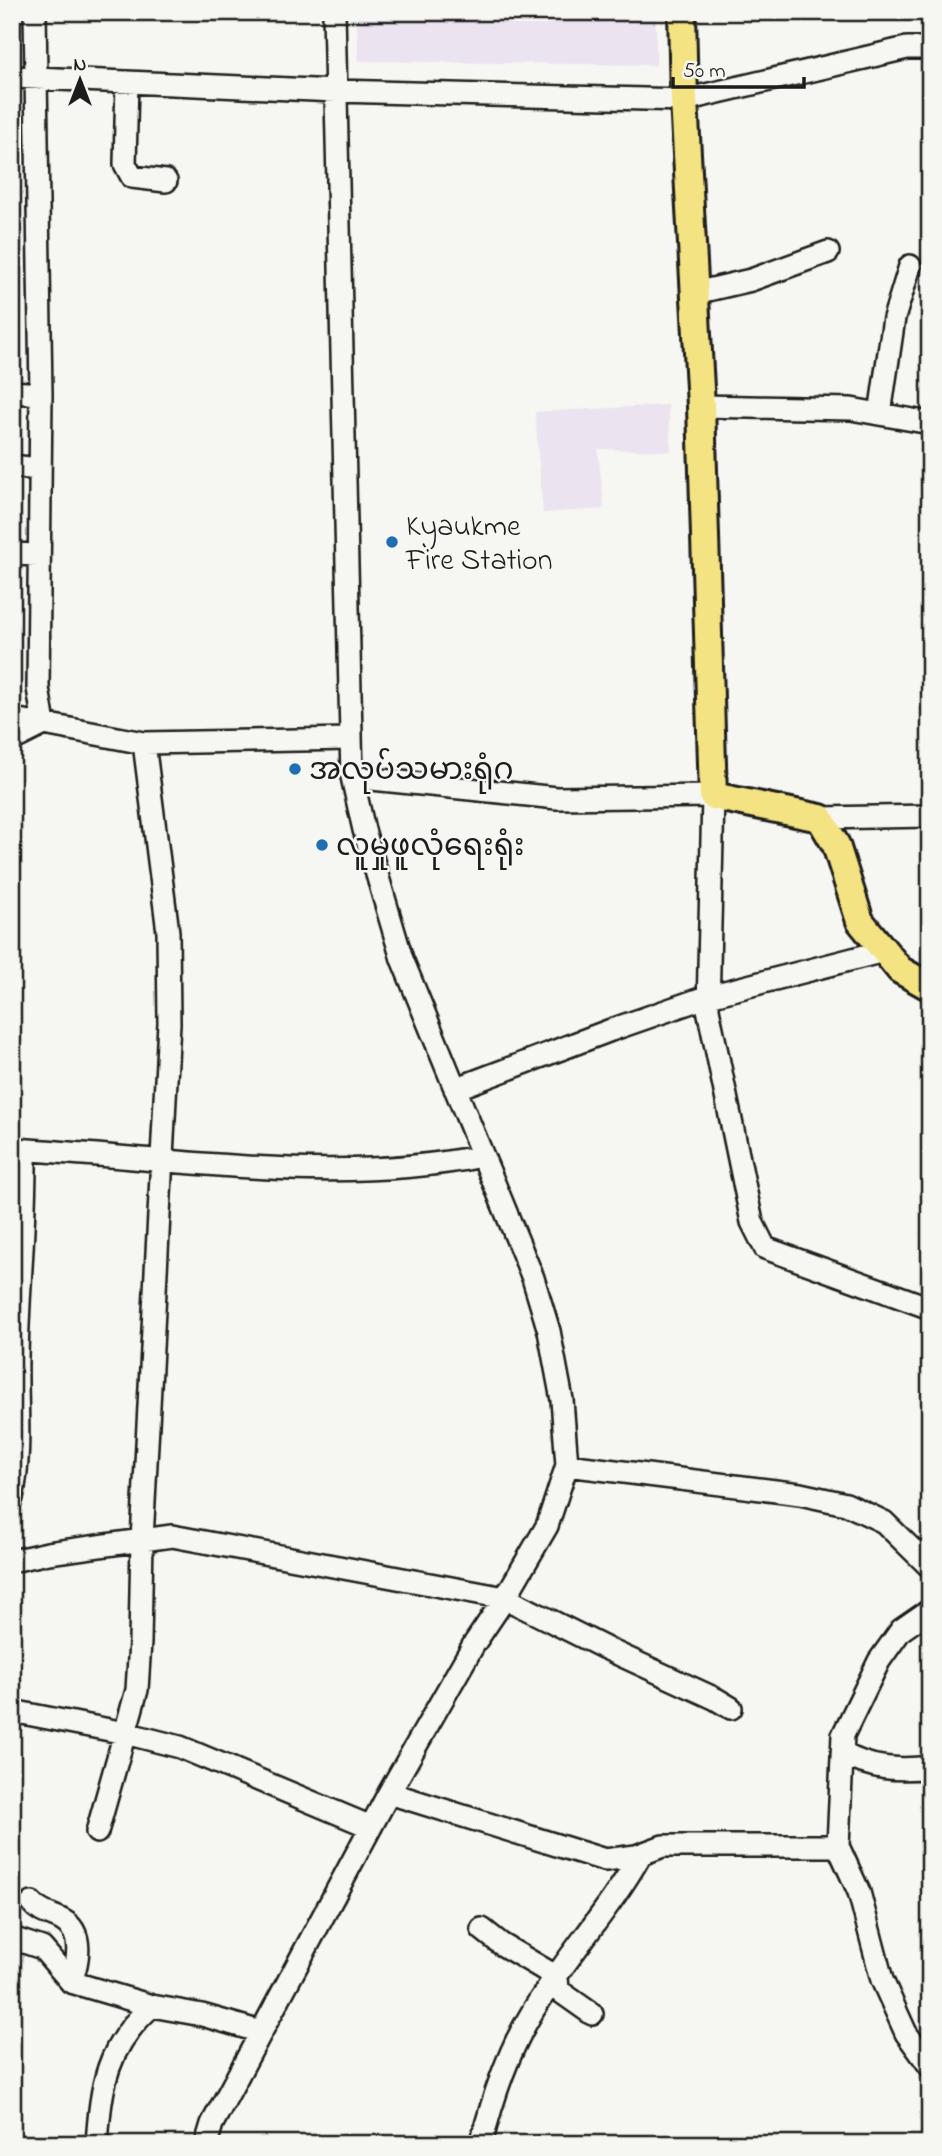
<svg xmlns="http://www.w3.org/2000/svg" width="942" height="2156" font-family="'Indie Flower','Noto Sans Myanmar',sans-serif">
  <style>
    .built { fill: #ebe3ef }
    .lines { fill: none; stroke-linecap: round; stroke-linejoin: round }
    .minor-casing { stroke: #1c1c1c; stroke-width: 26 }
    .major-casing { stroke: #1c1c1c; stroke-width: 32 }
    .minor { stroke: #f6f6f2; stroke-width: 21 }
    .major { stroke: #f4e382; stroke-width: 26 }
    .poi-dot { fill: #1f6fb2; stroke: #f6f6f2; stroke-width: 2.5 }
    .labels { text-anchor: middle; stroke-width: 5; stroke-linejoin: round; paint-order: stroke }
    .poi-label { font-size: 30px; fill: #1c1c1c; stroke: #f6f6f2; text-anchor: start }
  </style>
  <rect width="100%" height="100%" fill="#f6f6f2"/>
  <filter id="ink" filterUnits="userSpaceOnUse"><feTurbulence type="fractalNoise" baseFrequency=".0143" numOctaves="2"/><feDisplacementMap in="SourceGraphic" scale="14" xChannelSelector="R" yChannelSelector="G"/><feConvolveMatrix kernelMatrix="1 2 1 2 8 2 1 2 1" color-interpolation-filters="sRGB"/></filter>
  <g filter="url(#ink)">
    <path class="built" d="M356,12H656V65L359,61Z
      M668,405L671,451L598,449L604,509L543,513L535,412Z"/>
    <g class="lines">
      <defs>
        <path id="minor" d="M12,77L336,91L684,100L907,48H930
          M127,82L125,164L132,177L166,181
          M695,293L751,280L828,252
          M12,392L41,394
          M701,406L851,409L930,423
          M880,414L894,318L910,266
          M12,466L38,469
          M12,554L38,555
          M12,719L44,724L38,688L41,394L35,12
          M12,740L44,724L144,743L351,739
          M352,777L557,798L713,796L708,1009L752,1222L765,1248L930,1308
          M820,818L930,816
          M455,1089L611,1030L709,996L884,951
          M12,1149C168,1157 328,1187 483,1156
          M567,1465L800,1494L846,1504L884,1522L930,1567
          M12,1498C22,1450 16,1407 17,1359C18,1289 26,1220 25,1150
          M12,1561L48,1553L172,1536L505,1598L605,1648L716,1699L731,1708
          M930,1610L901,1630L879,1661L843,1735L838,1846L859,1892L882,1980L906,2033L930,2066
          M12,1711L125,1733L180,1747L371,1827
          M842,1753C870,1769 898,1771 930,1767
          M389,1793L605,1860L636,1856L663,1846H838
          M97,1832L137,1690L140,1642L142,1540L169,1023L168,932L144,743
          M32,1903C40,1913 51,1914 62,1920C85,1932 78,1963 71,1982
          M482,1929L501,1944L557,1977L558,1990L592,2014
          M12,1938L42,1948L71,1982L152,2006L202,2015L261,2032
          M97,2144C101,2086 106,2046 152,2006
          M206,2144L212,2124L389,1793L474,1644L505,1598L547,1526L567,1465L562,1400L549,1331L533,1278L402,959L364,830L352,777L334,12
          M481,2144C493,2097 508,2051 534,2009C567,1956 610,1909 641,1854"/>
        <path id="major" d="M682,12L684,100L701,406L713,796L820,818L836,845L860,921L900,970L930,987"/>
      </defs>
      <use href="#minor" class="minor-casing"/>
      <use href="#major" class="major-casing"/>
      <use href="#minor" class="minor"/>
      <use href="#major" class="major"/>
    </g>
  </g>
  <g class="poi-dot">
    <circle cx="392" cy="542" r="7"/>
    <circle cx="295" cy="769" r="7"/>
    <circle cx="322" cy="845" r="7"/>
  </g>
  <g class="labels">
    <g class="poi-label">
      <text x="406" y="535">Kyaukme<tspan x="406" dy="34">Fire Station</tspan></text>
      <text x="309" y="779">အလုပ်သမားရုံဂ</text>
      <text x="336" y="855">လူမှုဖူလုံရေးရုံး</text>
    </g>
  </g>
  <rect width="942" height="2156" fill="none" stroke="#f6f6f2" stroke-width="42"/>
  <rect x="21" y="21" width="900" height="2114" fill="none" stroke="#1c1c1c" stroke-width="2.5" filter="url(#ink)"/>
  <g transform="translate(80 80)" stroke="#f6f6f2" stroke-width="5" paint-order="stroke">
  <path d="M0-5L12 26L0 18L-12 26Z" fill="#1c1c1c"/>
  <text y="-10" font-size="19" font-weight="bold" text-anchor="middle" fill="#1c1c1c">N</text>
  </g>
  <path d="M673 77v10h131v-10" fill="none" stroke="#1c1c1c" stroke-width="3.5"/>
  <text x="683" y="77" font-size="21" fill="#1c1c1c" stroke="#f6f6f2" stroke-width="5" paint-order="stroke">50 m</text>
</svg>
